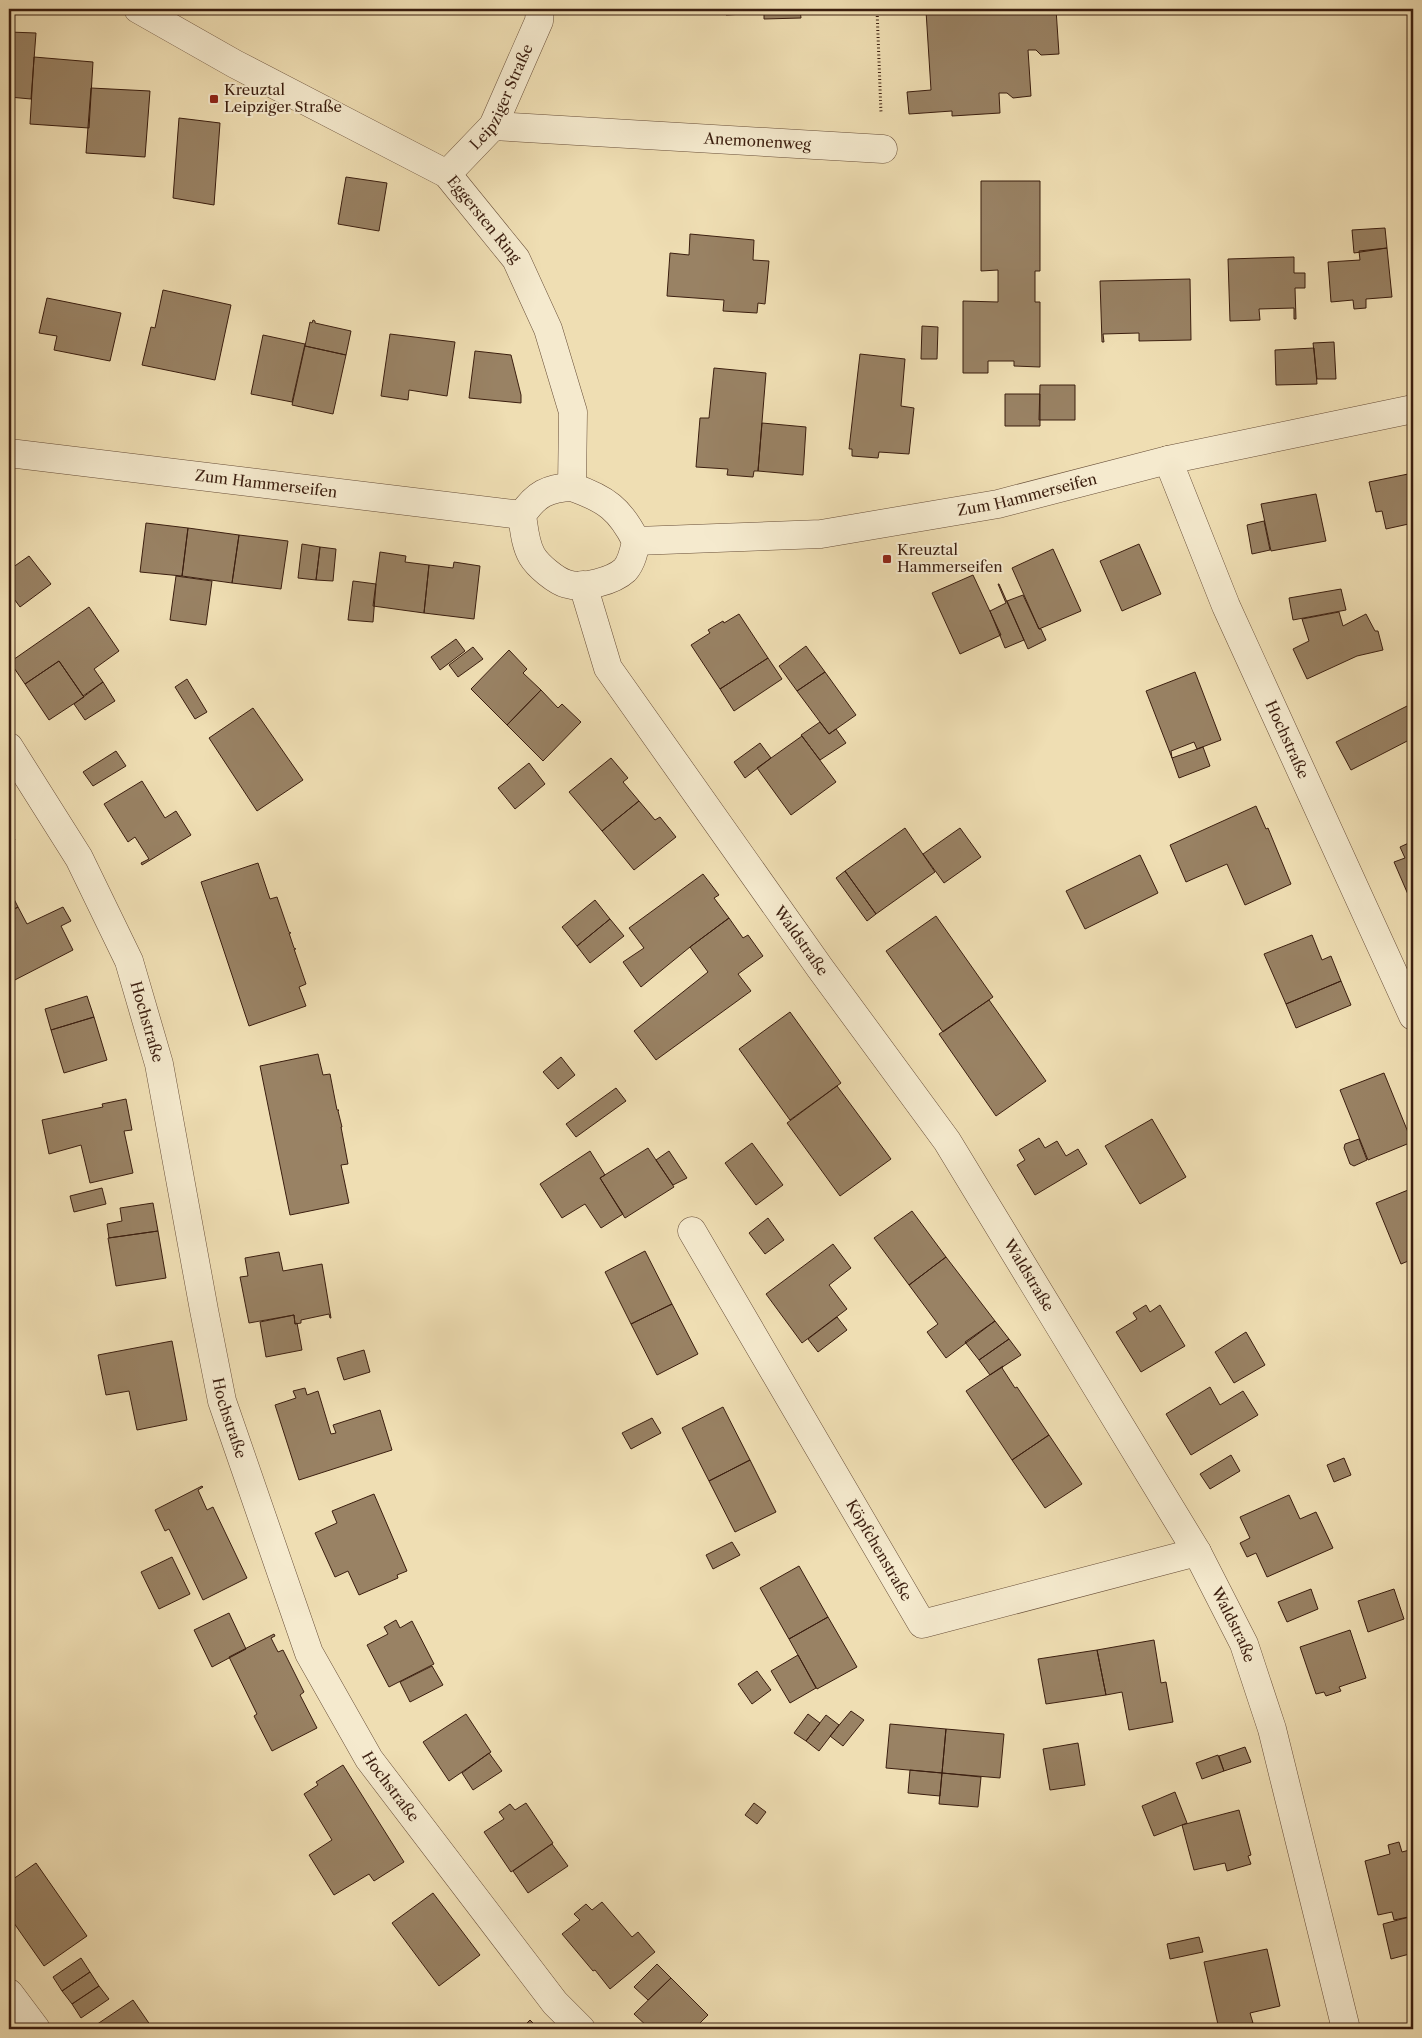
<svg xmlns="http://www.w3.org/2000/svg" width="1422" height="2038" font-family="'Libre Caslon Text',serif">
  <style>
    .building { fill: #998264; stroke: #3b1e0f }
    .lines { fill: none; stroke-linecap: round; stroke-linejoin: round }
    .minor-casing { stroke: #684e38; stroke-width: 29 }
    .path { stroke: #3b1e0f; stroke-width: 3; stroke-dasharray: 1 2.5; stroke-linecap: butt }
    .minor { stroke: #f5eace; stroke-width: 28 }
    .poi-dot { fill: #8f2418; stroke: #f5eace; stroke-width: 2 }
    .labels { text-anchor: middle; stroke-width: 4; stroke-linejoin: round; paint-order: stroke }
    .poi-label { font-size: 15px; fill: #3b1e0f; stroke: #f5eace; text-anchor: start }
    .street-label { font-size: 15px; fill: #3b1e0f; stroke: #f5eace }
  </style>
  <rect width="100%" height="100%" fill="#efdeb3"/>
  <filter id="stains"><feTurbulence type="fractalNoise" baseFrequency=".004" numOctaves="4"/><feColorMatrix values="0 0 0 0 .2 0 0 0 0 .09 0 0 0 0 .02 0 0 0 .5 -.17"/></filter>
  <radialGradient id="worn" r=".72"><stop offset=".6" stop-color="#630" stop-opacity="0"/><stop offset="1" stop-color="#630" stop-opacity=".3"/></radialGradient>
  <path class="building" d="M725,9H800L801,18L764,19V13L726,15Z
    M907,9H1056L1059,54L1041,55L1036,50H1028L1031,96L1013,98L1007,93H999L1000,113L952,116V111L909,114L907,92L931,90L926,11L907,12Z
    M9,32L36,33L31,99L9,97Z
    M34,57L93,62L89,128L30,124Z
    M91,88L150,91L145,157L86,153Z
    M179,118L220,123L214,205L173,198Z
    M346,177L387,183L379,231L338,224Z
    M981,181H1040V271H1035V302H1040V367L1014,366V361H988V373H963V301L998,302V270L981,271Z
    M1385,228L1387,248L1354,253L1352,230Z
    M690,234L754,240L753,260L769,261L765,304L758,303L757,313L723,311L724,300L667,296L670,253L689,255Z
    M1387,248L1392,297L1366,299V308L1354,309L1353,300L1331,302L1328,262L1360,260L1359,251Z
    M1294,257V273H1305V288H1295L1296,319H1294V308L1259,309L1260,320L1230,321L1228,259Z
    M1190,279L1191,340L1139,341V333L1103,334L1104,342H1102L1100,281Z
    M163,290L231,305L215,380L142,365L151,327L155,328Z
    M47,298L121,313L110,361L54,350L57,336L39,333Z
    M313,320L315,321V323L351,331L346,355L305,346L310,322L312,323Z
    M922,326L938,327L937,359H921Z
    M390,334L455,342L447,396L409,390L408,400L381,396Z
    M263,335L305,344L292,402L251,394Z
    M1334,342L1336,379H1317L1313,343Z
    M305,346L346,355L333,414L292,405Z
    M1314,348L1317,384L1276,385L1275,350Z
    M475,351L511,355L521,395V403L469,398Z
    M860,354L905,359L901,406L914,408L909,454L879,452L878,458L852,456V449H849Z
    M714,368L766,373L758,471H754L753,477L727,475L728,469L696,467L700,418H709Z
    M1040,385H1075V420H1039Z
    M1005,394H1040V426H1005Z
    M762,423L806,427L803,475L758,471Z
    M1413,473V523L1386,529L1382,511L1376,512L1369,482Z
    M1316,494L1326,541L1271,551L1261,504Z
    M1264,521L1270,550L1252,554L1247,525Z
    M146,523L188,528L182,576L140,572Z
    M188,528L239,535L232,583L182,576Z
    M239,535L288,541L281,589L232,583Z
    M302,544L320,547L316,580L298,578Z
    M1139,544L1161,594L1122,611L1100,561Z
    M320,547L336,549L333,581L316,580Z
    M1053,549L1081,611L1039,629L1012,568Z
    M380,552L406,556L405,562L429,565L424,613L373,606Z
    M29,556L51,584L20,607L9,592V570Z
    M454,562L480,566L474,619L424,613L429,565L453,568Z
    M973,575L1001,635L960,654L932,593Z
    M176,576L212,581L206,625L170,620Z
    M353,581L376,584L373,622L348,620Z
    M998,584H999L1024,640L1005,648L990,611L1006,603Z
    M1341,589L1346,610L1293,620L1289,598Z
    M1023,595L1039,629H1041L1046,640L1028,649L1007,601Z
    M89,607L119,651L94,669L103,682L83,696L59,661L25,684L10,662Z
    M1339,612L1343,626L1366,614L1375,631H1378L1383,650L1357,656L1307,679L1293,649L1309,641L1302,619Z
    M739,614L768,658L720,689L691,645L710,633L708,630L723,621L724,623Z
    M456,639L465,651L440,670L431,657Z
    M806,646L825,672L797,691L779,666Z
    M473,647L483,659L458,677L449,665Z
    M509,650L527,669L523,673L541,690L507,725L471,689Z
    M768,658L782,679L734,711L720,689Z
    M59,661L84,697L49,720L25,684Z
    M825,672L856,715L829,734L797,691Z
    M1195,672L1221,740L1197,749L1194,742L1171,751L1172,758L1146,691Z
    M187,679L207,712L195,719L175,687Z
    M103,682L115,701L85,720L74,704Z
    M541,690L558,708L562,704L581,722L543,761L507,725Z
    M1413,703V727L1411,728L1413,738L1351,770L1336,742Z
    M253,708L303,780L257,811L209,738Z
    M820,722L829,734L836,729L846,743L820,760L801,735Z
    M802,736L836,782L791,815L757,768Z
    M760,743L771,758L745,778L734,762Z
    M1203,747L1210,766L1179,778L1172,758Z
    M116,751L126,766L93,786L83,772Z
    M611,758L628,778L623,782L639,801L602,831L569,792Z
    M529,763L545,784L515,809L498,788Z
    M142,781L165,818L176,811L191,835L142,865L141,863L149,859L135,837L128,842L104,804Z
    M639,801L655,820L660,817L676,837L634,870L602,831Z
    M1256,806L1266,829L1268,828L1291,884L1245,905L1227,864L1186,882L1170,845Z
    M905,828L935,872L876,914L845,871Z
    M960,828L981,857L944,883L923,854Z
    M9,830L15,840L9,844Z
    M1413,841V906L1394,862L1405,858L1400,847Z
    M1140,855L1158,893L1085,929L1066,891Z
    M258,863L270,899L277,897L289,932L291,933H289L294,948L296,949H294L306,984L299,987L306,1006L249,1026L201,882Z
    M845,871L876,914L867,921L836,878Z
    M703,874L719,895L714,898L729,918L690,947L641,987L623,962L644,948L629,928Z
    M10,891L18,907L9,912V892Z
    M595,900L610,919L577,946L562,927Z
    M18,907L27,924L63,907L71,921L61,926L73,950L9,983V912Z
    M936,916L993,997L943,1032L886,951Z
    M729,918L743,938L748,935L763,956L738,974L751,991L656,1060L634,1031L708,972L690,947Z
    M610,919L624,936L590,963L577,946Z
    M1312,935L1322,960L1331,956L1341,981L1286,1004L1264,954Z
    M1341,981L1351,1005L1296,1028L1286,1004Z
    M87,996L94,1017L51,1030L45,1009Z
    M989,1000L1046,1081L996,1116L939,1034Z
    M790,1012L841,1083L790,1120L739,1049Z
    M94,1017L107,1060L64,1073L51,1030Z
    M318,1054L323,1075L330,1074L337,1110H339L338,1111L342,1127H341L348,1164L341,1165L349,1203L290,1215L260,1066Z
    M561,1057L575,1075L558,1089L543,1072Z
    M1384,1073L1412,1142L1368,1160L1340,1090Z
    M837,1086L891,1159L840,1196L787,1123Z
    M616,1088L626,1101L576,1137L566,1124Z
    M126,1099L132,1130L124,1131L133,1173L90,1183L81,1145L49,1154L42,1120L103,1107L102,1104Z
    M1152,1119L1186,1177L1140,1204L1105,1146Z
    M1039,1138L1045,1148L1057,1141L1066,1156L1078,1149L1087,1164L1035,1195L1017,1165L1025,1160L1019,1150Z
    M1359,1139L1367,1160L1354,1166L1350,1164L1344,1148L1345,1144Z
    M752,1143L783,1185L756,1205L725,1163Z
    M648,1148L674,1187L625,1218L600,1178Z
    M590,1151L605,1175L600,1178L623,1214L601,1228L585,1204L562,1218L540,1184Z
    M669,1151L687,1178L673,1185L656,1160Z
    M102,1188L106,1204L74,1212L70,1196Z
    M1413,1188V1259L1401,1264L1376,1203Z
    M153,1203L158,1231L109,1238L107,1224L122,1221L120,1208Z
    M912,1211L946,1257L909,1285L874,1238Z
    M768,1218L784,1240L765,1254L749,1233Z
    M158,1231L166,1278L116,1286L108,1238Z
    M833,1244L851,1268L829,1285L847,1309L802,1343L766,1294Z
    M645,1251L672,1304L631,1324L605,1272Z
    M279,1252L283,1271L322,1264L331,1318H330L329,1314L301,1320V1323L295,1324L294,1315L249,1323L240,1277L248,1276L245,1258Z
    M946,1257L995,1321L946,1358L927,1332L938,1324L909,1285Z
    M672,1304L698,1354L657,1375L631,1324Z
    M1146,1305L1150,1312L1160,1305L1185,1346L1141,1372L1116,1332L1137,1319L1133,1313Z
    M294,1315L295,1324L297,1323L302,1350L266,1357L260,1322Z
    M837,1317L847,1330L818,1352L808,1339Z
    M995,1321L1009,1339L979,1360L965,1342Z
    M1246,1332L1265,1365L1234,1383L1215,1352Z
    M1009,1339L1021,1355L990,1375L979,1360Z
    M172,1341L187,1420L137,1430L129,1391L106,1395L98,1355Z
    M364,1350L370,1372L344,1380L337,1358Z
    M1003,1366L1002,1368L1015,1388L1017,1387L1049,1435L1012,1460L966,1391Z
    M1210,1387L1220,1405L1243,1391L1258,1415L1191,1455L1166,1414Z
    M305,1388L307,1395L318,1391L331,1434L336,1433L333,1425L380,1410L392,1450L299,1480L275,1405L296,1398L293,1391Z
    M723,1407L750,1460L709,1481L682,1428Z
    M652,1418L661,1433L631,1449L622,1433Z
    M1049,1435L1082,1484L1045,1508L1012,1460Z
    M1231,1455L1240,1471L1210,1489L1200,1474Z
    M1344,1458L1351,1475L1334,1482L1327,1465Z
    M750,1460L776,1512L735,1532L709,1481Z
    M202,1486L203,1487L198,1490L207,1510L213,1507L247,1578L203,1600L169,1529L165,1531L155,1510Z
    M374,1494L407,1571L397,1575L398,1578L359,1595L348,1571L335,1577L315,1533L337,1523L332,1511Z
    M1289,1495L1300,1519L1316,1512L1333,1548L1267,1577L1256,1553L1247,1557L1240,1543L1250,1538L1240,1517Z
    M732,1542L740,1555L713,1569L706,1555Z
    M172,1557L190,1594L159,1609L141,1572Z
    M799,1566L828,1617L789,1639L760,1588Z
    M1311,1589L1318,1609L1287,1622L1278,1602Z
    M1394,1589L1404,1619L1368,1632L1358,1601Z
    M229,1613L246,1649L212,1667L194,1630Z
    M828,1617L857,1667L817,1689L789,1639Z
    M396,1620L400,1628L412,1621L434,1664L389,1687L367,1645L388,1634L384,1627Z
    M1350,1630L1366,1678L1339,1687L1341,1691L1326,1696L1324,1692L1316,1694L1300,1647Z
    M274,1634L275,1636L271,1638L278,1652L283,1650L304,1692L300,1695L317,1728L272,1751L254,1716L257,1714L229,1657Z
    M1154,1640L1161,1683L1166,1682L1173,1722L1129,1730L1122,1692L1106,1695L1097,1650Z
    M1097,1650L1106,1695L1046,1704L1038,1659Z
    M798,1655L816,1688L790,1703L771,1671Z
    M432,1666L443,1685L410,1702L400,1682Z
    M757,1671L771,1690L752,1704L738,1684Z
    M851,1711L864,1720L843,1746L830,1736Z
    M466,1714L491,1752L449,1781L423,1742Z
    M808,1714L820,1723L806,1741L794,1733Z
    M826,1715L839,1725L819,1751L806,1741Z
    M890,1724L946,1729L942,1773L886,1768Z
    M946,1729L1004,1734L1000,1778L942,1773Z
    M1078,1743L1085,1785L1050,1790L1043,1749Z
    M1245,1747L1251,1762L1224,1771L1219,1756Z
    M489,1753L502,1771L473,1790L462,1773Z
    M1218,1755L1224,1771L1202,1779L1196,1763Z
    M343,1765L404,1862L374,1881L369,1874L334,1895L309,1855L332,1840L304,1794L318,1785L316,1782Z
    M910,1770L942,1773L940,1796L908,1793Z
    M942,1773L981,1777L978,1807L939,1804Z
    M1175,1792L1187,1823L1154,1836L1142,1806Z
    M526,1803L553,1843L511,1872L484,1832L504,1819L499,1812L510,1804L515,1810Z
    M754,1803L766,1812L757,1824L745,1815Z
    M1239,1810L1251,1855L1248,1856L1251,1864L1227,1871L1225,1863L1194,1870L1182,1825Z
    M1399,1842L1402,1852L1413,1849V1916L1394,1920L1392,1912L1378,1915L1365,1861L1390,1854L1388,1845Z
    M552,1844L568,1866L528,1893L513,1871Z
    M36,1863L87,1936L44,1966L9,1916V1882Z
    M433,1893L480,1955L439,1986L392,1923Z
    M602,1902L632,1937L638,1932L655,1952L610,1989L595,1970L593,1971L562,1934L580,1920L574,1914L586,1904L592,1910Z
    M1413,1916V1953L1391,1959L1383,1924Z
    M1199,1937L1203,1952L1170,1959L1167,1944Z
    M1267,1949L1280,2006L1250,2013L1253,2023L1219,2029L1204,1962Z
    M81,1958L90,1972L62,1991L53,1977Z
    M657,1964L671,1978L648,2000L634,1987Z
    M90,1972L99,1986L72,2004L62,1991Z
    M671,1978L708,2015L694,2029H650L634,2014Z
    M99,1986L109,1999L81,2018L72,2004Z
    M133,2000L153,2029H90Z
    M530,2020L539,2029H521Z"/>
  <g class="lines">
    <defs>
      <g id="minor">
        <path id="s1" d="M138,9L235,64L447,174L516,259L548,329L573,412L572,487"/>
        <path id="s2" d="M493,126L883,149"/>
        <path id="s3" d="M447,174L493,126L539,21L540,9"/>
        <path id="s4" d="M9,453L522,515"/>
        <path id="s5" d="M1168,460L1226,606L1413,1016"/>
        <path d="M572,487C606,499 620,509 636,541C634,551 632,562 625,570C613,581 583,589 567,584C556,581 538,566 532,556C525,544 524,528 522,515C536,494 548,488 572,487Z"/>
        <path id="s6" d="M636,541L821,534L998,504L1168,460L1413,409"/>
        <path id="s7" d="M583,585L608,668L820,968L947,1141L1197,1552L1244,1644L1272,1729L1346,2029"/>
        <path id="s8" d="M9,747L79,858L129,961L159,1064L204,1310L222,1401L309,1653L369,1759L555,2003L581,2029"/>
        <path id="s9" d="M692,1231L922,1624L1197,1552"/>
        <path d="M9,1993L36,2029"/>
      </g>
    </defs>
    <use href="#minor" class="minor-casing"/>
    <path class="path" d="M877,9L881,113"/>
    <use href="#minor" class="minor"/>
  </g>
  <g class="poi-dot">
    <rect x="209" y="94" width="10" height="10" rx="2.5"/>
    <rect x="882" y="554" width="10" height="10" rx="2.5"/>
  </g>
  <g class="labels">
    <g class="poi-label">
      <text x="224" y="95">Kreuztal<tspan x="224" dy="17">Leipziger Straße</tspan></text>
      <text x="897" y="555">Kreuztal<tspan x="897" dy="17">Hammerseifen</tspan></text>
    </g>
    <g class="street-label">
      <text dy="5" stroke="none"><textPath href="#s3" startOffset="96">Leipziger Straße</textPath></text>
      <text dy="5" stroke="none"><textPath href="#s2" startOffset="265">Anemonenweg</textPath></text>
      <text dy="5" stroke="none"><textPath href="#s1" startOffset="409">Eggersten Ring</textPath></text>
      <text dy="5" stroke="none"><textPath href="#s4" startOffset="259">Zum Hammerseifen</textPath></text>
      <text dy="5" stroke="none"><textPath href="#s6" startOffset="395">Zum Hammerseifen</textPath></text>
      <text dy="5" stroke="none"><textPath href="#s5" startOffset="304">Hochstraße</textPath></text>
      <text dy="5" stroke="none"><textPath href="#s7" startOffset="421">Waldstraße</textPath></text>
      <text dy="5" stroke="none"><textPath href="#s8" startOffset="309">Hochstraße</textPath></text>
      <text dy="5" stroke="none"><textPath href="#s7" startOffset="826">Waldstraße</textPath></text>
      <text dy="5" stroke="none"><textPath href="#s8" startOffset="714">Hochstraße</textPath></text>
      <text dy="5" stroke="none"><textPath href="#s9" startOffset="370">Köpfchenstraße</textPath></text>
      <text dy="5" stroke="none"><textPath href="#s7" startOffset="1231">Waldstraße</textPath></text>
      <text dy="5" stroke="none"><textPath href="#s8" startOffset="1119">Hochstraße</textPath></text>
    </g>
  </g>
  <rect width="1422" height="2038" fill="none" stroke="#efdeb3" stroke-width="30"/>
  <rect x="10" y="10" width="1402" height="2018" fill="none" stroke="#3b1e0f" stroke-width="2.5"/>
  <rect x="15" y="15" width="1392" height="2008" fill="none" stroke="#3b1e0f"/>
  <rect width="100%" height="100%" filter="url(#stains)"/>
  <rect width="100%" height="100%" fill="url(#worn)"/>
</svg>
